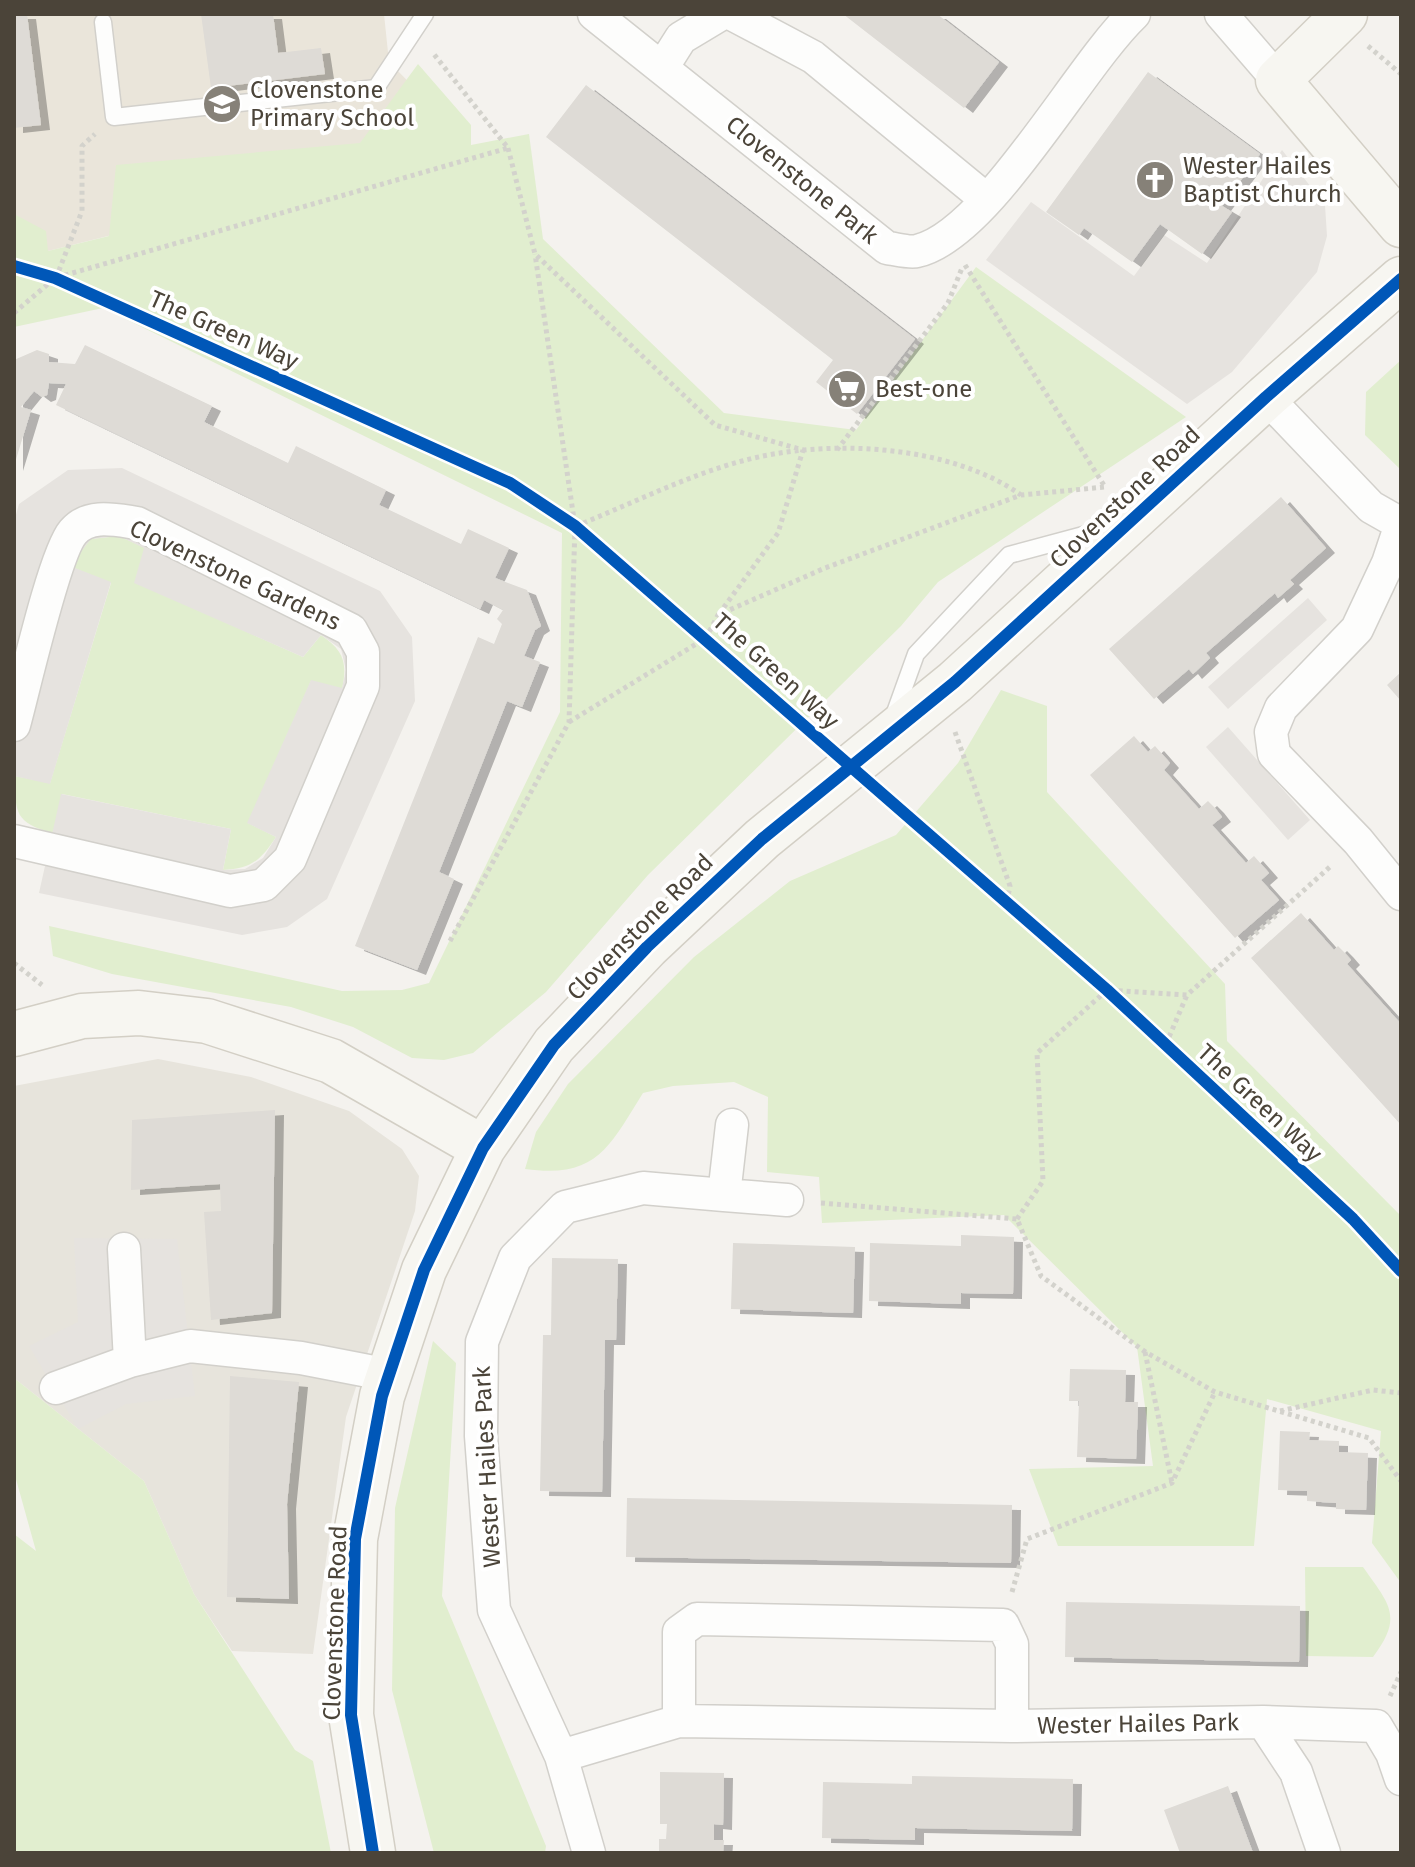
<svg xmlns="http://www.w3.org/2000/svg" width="1415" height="1867" font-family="'Fira Sans',sans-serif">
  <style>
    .residential { fill: #e7e4dc }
    .education { fill: #eae5da }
    .green { fill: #e1eecf }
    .parking { fill: #e6e3df }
    .building { fill: #dedbd6; filter: url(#shadow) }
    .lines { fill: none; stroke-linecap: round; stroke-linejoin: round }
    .lane-casing { stroke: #d2d0cb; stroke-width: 19 }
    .street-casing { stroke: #d2d0cb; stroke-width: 35 }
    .secondary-casing { stroke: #d3cfc5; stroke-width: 47 }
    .path { stroke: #d3d2cc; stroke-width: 5; stroke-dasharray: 4 4; stroke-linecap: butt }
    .lane { stroke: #fdfdfc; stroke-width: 16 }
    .street { stroke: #fdfdfc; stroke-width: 32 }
    .secondary { stroke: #f7f6f1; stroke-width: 44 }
    .path-bridge { stroke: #d3d2cc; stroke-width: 5; stroke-dasharray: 4 4; stroke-linecap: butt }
    .cycleway-casing { stroke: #fff; stroke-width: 17 }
    .cycleway { stroke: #0057b8; stroke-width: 12 }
    .labels { text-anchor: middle; stroke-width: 8; stroke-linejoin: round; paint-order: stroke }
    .poi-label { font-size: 24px; fill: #4b4439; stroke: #fff; text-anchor: start }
    .street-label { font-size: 24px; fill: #4b4439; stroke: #fff }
  </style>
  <defs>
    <filter id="shadow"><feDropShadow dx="9" dy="5" stdDeviation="0" flood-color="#0004"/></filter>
  </defs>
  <rect width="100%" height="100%" fill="#f4f2ee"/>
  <path class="residential" d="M158,1059L251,1077L349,1111L402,1149L419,1176L415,1211L346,1417L313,1654L232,1651L194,1594L144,1481L14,1378V1086Z"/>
  <path class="education" d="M14,14H384L389,62L471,145L48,251L14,241Z"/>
  <path class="green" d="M418,64L471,125V145L529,134L543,239L724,413L856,430L976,267L1186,417L938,582L901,626L648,875L546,992L473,1053L444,1060L412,1058L353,1027L291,1007L112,974L53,956L49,926L342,991L402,990L429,983L560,712L562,533L103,308L14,327V214L46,231L48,251L109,236L116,165L360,143Z
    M1401,360V470L1365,435L1366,392Z
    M119,536L145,548L135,582L303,657L321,635C343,650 348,662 342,689L311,681L248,823L276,837C261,860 251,869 223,870L231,829L62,794L53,833C15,823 15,813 15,776L50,783L111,583L69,566L90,539Z
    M1001,690L1047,706V792L1225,984L1227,1041L1401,1216V1583L1372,1543L1381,1431L1267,1399L1254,1546H1058L1029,1469L1153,1466L1137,1347L1004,1215L822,1223L819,1177L767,1172L768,1097L734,1082L673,1086L643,1093C609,1147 597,1179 525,1169L536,1132L568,1084L694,957L790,881L896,835L958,763Z
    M433,1341L456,1363L442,1596L546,1846L545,1853H434L392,1690L395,1508Z
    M14,1378L144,1481L194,1594L295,1750L313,1761L331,1853H14V1534L36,1551L14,1472Z
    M1305,1567H1363C1389,1604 1404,1616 1373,1657L1306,1656Z"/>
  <path class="parking" d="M1282,150L1325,205L1327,236L1317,272L1232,372L1187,404L986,260L1031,202L1134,276L1164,235L1207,263Z
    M122,468L380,591L412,637L415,701L327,899L287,927L242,935L39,893L61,794L231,829L223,870L245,869L263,858L276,837L247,823L311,680L342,688L346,670L341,649L321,635L303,657L134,583L144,548L119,536L91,539L70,566L111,582L50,784L14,776V522L19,504L68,470Z
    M1308,598L1327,620L1228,709L1208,687Z
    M1228,727L1310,820L1288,840L1206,747Z
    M74,1238L177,1239L195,1396L126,1404L78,1429L29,1346L78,1322Z"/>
  <path class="building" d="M14,14H27L41,125L14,128Z
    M201,14H273L278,53L321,48L325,74L211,88Z
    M843,14H937L999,62L964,108Z
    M1148,72L1260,154L1222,206L1232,212L1202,254L1160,224L1132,262L1084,228L1079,235L1046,212Z
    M586,85L915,339L857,414L816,382L833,360L546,137Z
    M85,345L212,406L204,422L288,463L296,446L386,490L379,505L461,544L468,529L509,548L495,578L527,590L541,626L535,630L524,656L540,662L522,707L507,701L439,872L454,879L417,970L355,946L478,637L494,644L502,624L497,619L503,610L484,600L480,609L56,405L66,384L49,383L47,395L42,397L34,391L21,407L31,410L14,466V360L37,350L49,354V362L75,364Z
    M1281,497L1326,548L1290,580L1294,584L1278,598L1275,593L1206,653L1210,658L1193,674L1189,669L1154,699L1109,649Z
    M1401,672V701L1387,685Z
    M1134,736L1148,752L1155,746L1170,763L1164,770L1199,809L1208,801L1215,808L1222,817L1212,825L1246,863L1254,856L1269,873L1261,880L1279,900L1235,938L1090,775Z
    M1301,913L1334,950L1338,946L1344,952L1351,960L1347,964L1401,1024V1125L1251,958Z
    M275,1110L272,1313L211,1320L204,1212L221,1211L220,1184L131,1190L132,1120Z
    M961,1235L1014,1237L1013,1294L961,1293V1304L869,1301L870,1243L961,1246Z
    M733,1243L855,1247L853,1313L731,1309Z
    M552,1258L618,1259L616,1340H605L602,1492L540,1491L543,1335H551Z
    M1070,1369L1126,1370L1125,1402H1138L1136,1459L1077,1457L1079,1401H1069Z
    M230,1376L299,1382L287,1504L289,1599L227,1597Z
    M1280,1431L1310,1432L1309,1440L1339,1441V1452L1368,1453L1366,1510L1336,1509V1503L1307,1501V1491L1278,1490Z
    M627,1498L1012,1505L1011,1563L626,1557Z
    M1066,1602L1300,1606L1299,1662L1065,1657Z
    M660,1772L724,1773L723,1825L714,1824V1840H724L723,1853H659V1839H666L667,1824H660Z
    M912,1776L1073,1779L1072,1831L915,1828V1840L822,1838L823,1782L912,1784Z
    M1228,1786L1253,1853H1180L1164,1810Z"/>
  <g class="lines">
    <defs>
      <path id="lane" d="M103,22L114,117L376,88L425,14
        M893,718L916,654L1009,555L1102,530"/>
      <path id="street" d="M594,14L887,248C896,249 909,253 917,251C988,235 1079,66 1134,14
        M732,14L813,57L987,200
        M1221,14L1278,80
        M662,68L681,38L721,14
        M1266,397L1371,507L1401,524L1388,563L1357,629L1281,708L1271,732L1274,754L1358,841L1401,894
        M14,725C24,689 54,554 73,532C89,513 116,520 137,523L351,630L363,652V686L290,859L264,885L230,891L14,841
        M724,1195L787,1200
        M124,1249L130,1361
        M56,1388L130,1361L190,1346L301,1358L389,1375
        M679,1721V1632L697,1619L1003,1625L1012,1644V1726
        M1263,1722L1296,1772L1324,1853
        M561,1756L679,1721L1012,1726L1263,1722L1376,1726L1392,1753L1401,1779
        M589,1853L561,1756L494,1610L481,1436L482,1342L515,1258L565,1207L643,1188L724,1195L732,1125"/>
      <path id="secondary" d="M1345,14L1278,80L1401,225
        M14,1034L82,1016L139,1013L207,1021L331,1061L483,1148
        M373,1853L351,1715L355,1539L382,1396L424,1270L483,1148L554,1045L647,947L762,839L955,682L1266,397L1401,279"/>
    </defs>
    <use href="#lane" class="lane-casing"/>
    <use href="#street" class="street-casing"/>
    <use href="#secondary" class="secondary-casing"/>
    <path class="path" d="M1368,46L1401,74
      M508,148L535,254L715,425L803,450L778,533L719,614
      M965,265L1105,487
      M14,266L55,278L510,483L609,552L740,671
      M56,278L82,211V146L95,134
      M14,313L55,278L508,148L433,53
      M837,450L948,303L962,268
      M576,526C631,504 686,476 742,461C826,438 949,444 1021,495
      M569,722L706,638L718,615L825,568L1021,495L1105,487
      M955,732L1010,886L1007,901
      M991,886L1353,1219L1401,1271
      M450,941L569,722L575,526L535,254
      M14,963L42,985
      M1166,1044L1187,995
      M821,1203L1017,1219L1041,1276L1144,1351L1215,1392L1369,1438L1401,1481
      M1017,1219L1043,1181L1037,1053L1107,990L1187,995L1332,865
      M1145,1352L1172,1483
      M1280,1411L1373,1390L1401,1393
      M1012,1592L1027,1539L1172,1483L1215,1392
      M1390,1696L1401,1672"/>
    <use href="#lane" class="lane"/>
    <use href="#street" class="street"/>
    <use href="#secondary" class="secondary"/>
    <path class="path-bridge" d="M740,671L991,886"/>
    <defs>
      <path id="cycleway" d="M14,266L55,278L510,483L575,526L1107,990L1353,1219L1401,1271
        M373,1853L351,1715L355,1539L382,1396L424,1270L483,1148L554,1045L647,947L762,839L955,682L1266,397L1401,279"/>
    </defs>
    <use href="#cycleway" class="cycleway-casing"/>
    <use href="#cycleway" class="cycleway"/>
  </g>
  <defs>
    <symbol id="school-disc" viewBox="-11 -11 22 22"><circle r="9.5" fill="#868178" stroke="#fff"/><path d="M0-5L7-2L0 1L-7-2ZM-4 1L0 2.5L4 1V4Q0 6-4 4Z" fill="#fff"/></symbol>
    <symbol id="church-disc" viewBox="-11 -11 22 22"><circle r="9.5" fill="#868178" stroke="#fff"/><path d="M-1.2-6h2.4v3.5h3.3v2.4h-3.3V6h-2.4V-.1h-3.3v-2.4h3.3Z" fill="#fff"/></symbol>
    <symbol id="supermarket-disc" viewBox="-11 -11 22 22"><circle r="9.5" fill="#868178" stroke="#fff"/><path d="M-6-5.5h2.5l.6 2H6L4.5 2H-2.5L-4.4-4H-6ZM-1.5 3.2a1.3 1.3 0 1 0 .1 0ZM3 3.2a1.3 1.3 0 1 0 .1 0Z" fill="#fff"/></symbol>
  </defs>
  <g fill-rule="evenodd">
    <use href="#school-disc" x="200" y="82" width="44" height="44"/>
    <use href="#church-disc" x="1133" y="158" width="44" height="44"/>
    <use href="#supermarket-disc" x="825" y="367" width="44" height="44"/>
  </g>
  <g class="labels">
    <g class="poi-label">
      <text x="250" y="98">Clovenstone<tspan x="250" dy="28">Primary School</tspan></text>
      <text x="1183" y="174">Wester Hailes<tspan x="1183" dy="28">Baptist Church</tspan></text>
      <text x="875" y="397">Best-one</text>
    </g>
    <g class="street-label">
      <text transform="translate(802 180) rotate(39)" y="8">Clovenstone Park</text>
      <text transform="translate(224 330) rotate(24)" y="8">The Green Way</text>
      <text transform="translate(1125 497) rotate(-43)" y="8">Clovenstone Road</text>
      <text transform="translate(235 575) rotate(25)" y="8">Clovenstone Gardens</text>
      <text transform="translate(776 671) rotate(42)" y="8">The Green Way</text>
      <text transform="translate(640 927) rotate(-45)" y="8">Clovenstone Road</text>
      <text transform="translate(1260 1103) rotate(43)" y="8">The Green Way</text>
      <text transform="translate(487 1467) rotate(-93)" y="8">Wester Hailes Park</text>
      <text transform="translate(335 1623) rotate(-88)" y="8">Clovenstone Road</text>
      <text transform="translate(1138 1724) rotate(-1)" y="8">Wester Hailes Park</text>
    </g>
  </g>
  <rect width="1415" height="1867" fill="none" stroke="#4b4439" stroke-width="32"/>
</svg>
